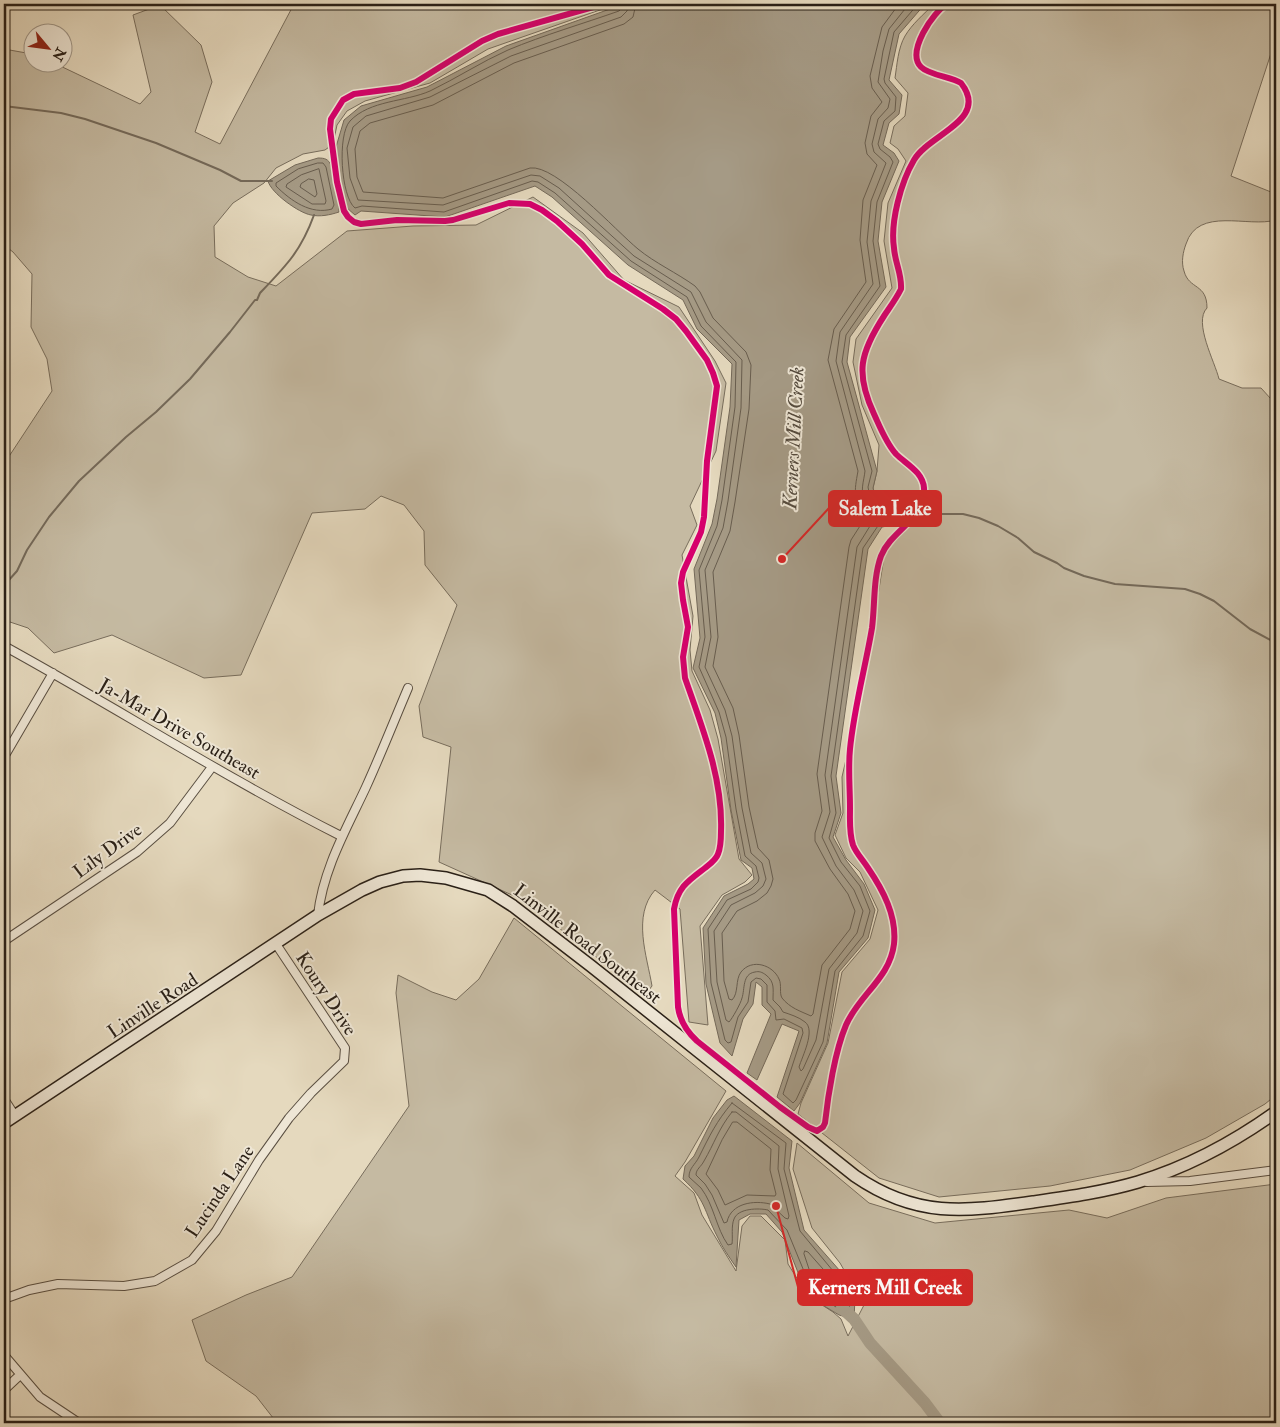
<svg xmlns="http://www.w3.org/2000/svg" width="1280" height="1427" font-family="'IM FELL Double Pica',serif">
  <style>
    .green { fill: #c5baa2; stroke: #786d5c }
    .water { fill: #a59a85; stroke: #746959 }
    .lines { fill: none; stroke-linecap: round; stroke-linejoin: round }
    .shore { stroke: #685d4e; stroke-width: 1 }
    .stream { stroke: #746959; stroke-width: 2 }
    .river { stroke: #a59a85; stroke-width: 12 }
    .street-casing { stroke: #594e41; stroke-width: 10 }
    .secondary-casing { stroke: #2a2017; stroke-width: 14 }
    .street { stroke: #eee6d5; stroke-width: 8 }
    .secondary { stroke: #eee6d5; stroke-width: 11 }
    .cycleway-casing { stroke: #eee6d5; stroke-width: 9 }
    .cycleway { stroke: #d6006c; stroke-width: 6 }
    .labels { text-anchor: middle; stroke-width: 4; stroke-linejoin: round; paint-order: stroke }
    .street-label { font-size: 19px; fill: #2a2017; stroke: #eee6d5 }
    .water-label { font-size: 20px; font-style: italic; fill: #554b3e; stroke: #eee6d5 }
    .leader { fill: none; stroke: #d62828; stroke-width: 2 }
    .callout-dot { fill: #d62828; stroke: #eee6d5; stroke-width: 2 }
    .callout { fill: #d62828; stroke: #d62828; stroke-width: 2 }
    .callout-label { font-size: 20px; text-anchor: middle; font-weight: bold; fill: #fff }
  </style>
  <rect width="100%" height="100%" fill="#e5d9be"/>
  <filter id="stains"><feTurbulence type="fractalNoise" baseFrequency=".004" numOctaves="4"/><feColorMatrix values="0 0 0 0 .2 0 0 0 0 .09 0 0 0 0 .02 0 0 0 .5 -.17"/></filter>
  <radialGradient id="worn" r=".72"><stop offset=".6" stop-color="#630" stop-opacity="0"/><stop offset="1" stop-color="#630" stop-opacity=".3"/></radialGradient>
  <path class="green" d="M294,4H617L488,49L430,83L365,101L347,111L337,125L333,144L325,150L303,154L276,168L264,183L233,203L214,226L215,257L248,277L276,286L347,231L413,226L476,225L533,197L583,233L624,280L679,307L715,361L726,383L716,451L690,506L697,525L682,555L693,616L690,650L692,671L710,710L718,739L739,859L752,875L745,882L722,895L700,926L708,1025L689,1022L680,909L655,890C632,916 647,956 652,986L645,995L523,900L439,862L451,747L423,737L419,706L457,605L425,565L424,531L404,505L381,496L365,509L312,513L241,675L204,678L112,635L54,653L28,628L4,620V464L52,391L47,359L31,327L32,274L13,252L4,245V49L32,54V62L54,63L140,104L151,92L133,15L160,5L201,45L212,82L195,132L220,144Z
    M934,4H1276V38L1231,176L1276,194V220C1248,228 1198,206 1186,244C1183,252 1181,262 1184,271C1189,290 1207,283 1207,308C1193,322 1215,362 1219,379L1242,388H1261L1271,399L1276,401V1095L1265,1104L1206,1138L1130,1170L1050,1186L939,1197L879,1178L798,1114L801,1103L828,1043L842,972L870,939L878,910L860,872L846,858L835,835L843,813L842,777L866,672L884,557L892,545L915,521L882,527L896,509L875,496L873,488L877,471L879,445L862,405L853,362L856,339L892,288L884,241L888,203L906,161L898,149L890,143L894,126L905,116L908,93L895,78C897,65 898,48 905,36C912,24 924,14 934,4Z
    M514,918L726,1091L685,1162L675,1176L694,1193L702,1215L736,1271L742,1226L750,1216H761L785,1240L788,1264L808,1296L833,1312L841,1319L848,1336L864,1305L840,1263L812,1228L793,1169L797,1143L869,1203L935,1223L1069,1210L1107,1218L1166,1198L1276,1184V1423H277L256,1396L206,1361L192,1320L246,1295L292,1277L409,1106L396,993L398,975L432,992L456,1000L479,979Z"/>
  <path class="water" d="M624,4H925L899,34L889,80L902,95L899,114L889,123L883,145L894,153L899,161L882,202L878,241L886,287L850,337L847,362L877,471L873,488L875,496L896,509L882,527L868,549L836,776L841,813L833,837L846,860L864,884L875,910L868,938L839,972L827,1043L800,1103L794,1111L777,1097L799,1031L782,1024L757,1080L747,1073L771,1014L762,1005V987L756,982L753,1004L743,1019L732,1056L720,1043L706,984L703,928L724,896L748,884L754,879L752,868L741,860L731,810L721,738L715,713L693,668L700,638L694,569L712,524L717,499L730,407L732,364L697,329L683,300L628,265L552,197L535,186L445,217L361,211L355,215L347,208L339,180L336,147L344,120L361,106L427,87L506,46Z
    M318,158C325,158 328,159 331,165L339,205V212C330,215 320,217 311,215C299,213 271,193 268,181L295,165Z
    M734,1096L792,1141L789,1168L804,1230L848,1280L855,1298L854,1319L839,1315L808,1296L806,1288L801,1280L782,1232L766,1214H750L739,1220L736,1267C729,1257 722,1247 717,1236C704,1211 706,1200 683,1179L685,1166L694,1156L713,1118L727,1100Z"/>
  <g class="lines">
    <path class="shore" d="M622,4V8L619,11C582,24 544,35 508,50C481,62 457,78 430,91C405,102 370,100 350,121C337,135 341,197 355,208L362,206L444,212L532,181L538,182L555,193L631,261L687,297L701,326L736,362L735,407L722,500L717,526L699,570L705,637L699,667L719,712L726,737L736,809L745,856L756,866L759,878L758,882L751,889L727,900L708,929L711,983L725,1040L728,1043L731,1042L738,1017L748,1002L751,982L756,978L761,979L767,985V1002L775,1011L776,1020L784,1019L802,1028L803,1033L783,1094L793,1103L796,1100L823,1042L835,971L863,936L870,911L860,886L841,862L829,838L836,813L831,776L863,548L888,511L870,497L868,487L872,471L842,362L846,335L880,286L873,241L877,202L893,162L890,157L880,149L878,144L884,121L895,111L896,97L885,83L884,79L894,32L918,4
      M629,4L627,11L621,17L511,56L430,97L366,116L353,127L347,148L350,178L358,200L443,205L531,175L540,176L559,188L634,256L691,292L706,322L742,360L741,408L728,501L723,528L705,570L711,637L705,667L725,710L732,736L742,808L751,853L762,863L766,879L763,886L755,893L731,905L714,931L717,982L726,1020L729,1022C732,1019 741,1003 742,998C745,989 742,974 755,972C759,971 762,972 766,975C775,982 773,989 773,1000L780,1007L783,1012C789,1014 799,1017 805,1022C816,1030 802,1057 799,1067L801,1071L803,1069L816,1040L829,969L857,933L863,911L854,890L836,866L822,837L830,812L825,775L857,547L878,513C875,509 869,507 866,502C859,493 864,481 865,471L836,361L840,332L873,284L867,242L871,201L886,163L874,152L872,144L878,119L888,108L890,99L878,82L883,51L889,29L909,4
      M636,4L633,17L624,24L514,63L433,105L370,123L360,131L355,149L357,177L363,192L443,198L530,168C556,164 616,231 638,249C655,263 677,273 695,286L700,292L713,318L746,352L751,365L749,409L735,502L730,531L713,572L718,637L713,666L733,708L739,735L749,807L758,848L769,860L773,879L771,886L767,893L757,901L737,911L722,933L724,981L729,999L732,1000C739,993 735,980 741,972C752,958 773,965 779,979C782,985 779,993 782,998C790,1008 800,1011 811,1016L813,1014L822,965L850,929L855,911L848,894L830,869L815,841V833L822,811L817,774L849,547L851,540L867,515C853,497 854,493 858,471L828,360L834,329L866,282L860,240L863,200L877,165L867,154L865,143L871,116L882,102L872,88L870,76L882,27L899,4
      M318,163H323L326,167L334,205L332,209C311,215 291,201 276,186V183L298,169Z
      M319,169L326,201L325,204H312L286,187L287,184L301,175Z
      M309,179L314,180L317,194L315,197L300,187L301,184Z
      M732,1103L786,1143L784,1169L800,1231L843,1283L850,1299L849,1312L841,1310L813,1293L787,1230L768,1210C759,1208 738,1208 734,1219C731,1226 733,1237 732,1244L728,1245C716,1228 714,1205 701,1188C697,1184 693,1181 689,1177C689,1168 695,1165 699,1157C710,1135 716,1122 732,1103Z
      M732,1112H736L779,1146L778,1169L789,1216L788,1219L785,1218L770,1204C754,1200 731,1203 727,1222L724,1223L712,1195L705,1184L696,1175C696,1169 701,1167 704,1161C714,1144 719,1128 732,1112Z
      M733,1122H737L771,1149L770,1170L776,1194L775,1196L747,1195L725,1205L718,1190L706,1174L722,1140Z
      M805,1251L808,1252L838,1286L844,1300L843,1303H841L818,1289L811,1275L804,1254Z"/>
    <path class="stream" d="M4,106L61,113L85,119L156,143L220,170L241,181H272
      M895,509L912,513
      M920,514H963L979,518L998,526L1018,538L1034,552L1057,563L1064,568L1084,576L1115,584L1185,589L1200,594L1214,601L1250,629L1276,643
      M4,583L8,581L17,571L27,550L49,517L79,481L126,437L156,412L190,379L230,332L255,300H257L260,293C286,266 301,251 314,215
      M940,1421L941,1423"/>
    <path class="river" d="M842,1308L854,1319L870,1343L925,1403L940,1423"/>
    <defs>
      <path id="street" d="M1275,150H1276
        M4,646C117,708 226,778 341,836
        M4,757L53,673
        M318,915C323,869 347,828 366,787C381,754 394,721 408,688
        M4,941L137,852L170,823L212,767
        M4,1099L15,1116
        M1147,1182L1190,1181L1276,1170
        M4,1299L29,1290L58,1284L124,1286L155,1281L192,1260L216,1231L259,1160L289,1118L311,1093L344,1061L345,1048L276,944
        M4,1355L40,1397L79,1423
        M4,1390L20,1375"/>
      <path id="secondary" d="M4,1123L318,915L362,890L380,882L403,876L420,875L446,878L488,890L513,906L591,966L855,1176C916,1218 964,1212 1033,1202C1068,1197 1104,1192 1138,1182C1188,1167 1234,1142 1276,1112"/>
    </defs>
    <use href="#street" class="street-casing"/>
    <use href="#secondary" class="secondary-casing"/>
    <use href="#street" class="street"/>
    <use href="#secondary" class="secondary"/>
    <defs>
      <path id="cycleway" d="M604,4L498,34L482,41L416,82L400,88L354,94L343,100L331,119L330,129L337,182L344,211L348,217L354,222L361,224L397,220L445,221L453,220L509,203L530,204L542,210L557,221L582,244L609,275L663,309L676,319L686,331L707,360L713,373L717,386L707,461L704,517L701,532L683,572L681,583L683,600L688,627L683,657L685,678C702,727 723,778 721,831C721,839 721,847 718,854C716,860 710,864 705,868C688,881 678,887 674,909L678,1007C680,1021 686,1031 697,1041L780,1107L808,1127L817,1131L823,1127L825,1123C828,1095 835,1051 846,1025C859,995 890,978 894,944C897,916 883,890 868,868C863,860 856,853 853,845C849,833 850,821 850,808C850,788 848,769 850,749C854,708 865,669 872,628C875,605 873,578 881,556C891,530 926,519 924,488C923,472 906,464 896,454C886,443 880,427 874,414C855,373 860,353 884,316C890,307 896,299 901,289C902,274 895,263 894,248C890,222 901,182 914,160C929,134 990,120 961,83C951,77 929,75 921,67C906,52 933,12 947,4"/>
    </defs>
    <use href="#cycleway" class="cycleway-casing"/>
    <use href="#cycleway" class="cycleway"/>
  </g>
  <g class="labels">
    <g class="street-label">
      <text transform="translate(180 728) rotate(30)" y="7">Ja-Mar Drive Southeast</text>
      <text transform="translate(107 850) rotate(-36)" y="7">Lily Drive</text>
      <text transform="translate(588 943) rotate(38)" y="7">Linville Road Southeast</text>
      <text transform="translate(327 993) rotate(57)" y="7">Koury Drive</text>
      <text transform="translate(152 1005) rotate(-33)" y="7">Linville Road</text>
      <text transform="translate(219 1191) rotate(-56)" y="7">Lucinda Lane</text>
    </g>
    <g class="water-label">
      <text transform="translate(793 438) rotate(-87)" y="7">Kerners Mill Creek</text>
    </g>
  </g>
  <path class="leader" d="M782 559L829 508M776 1206L798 1287"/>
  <g class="callout-dot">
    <circle cx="782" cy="559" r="5"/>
    <circle cx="776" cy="1206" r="5"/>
  </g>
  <g class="callout">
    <rect x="829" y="491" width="112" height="35" rx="5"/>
    <rect x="798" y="1270" width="174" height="35" rx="5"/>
  </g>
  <g class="callout-label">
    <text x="885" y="515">Salem Lake</text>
    <text x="885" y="1294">Kerners Mill Creek</text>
  </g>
  <rect width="1280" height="1427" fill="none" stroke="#e5d9be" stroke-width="20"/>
  <rect x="5" y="5" width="1270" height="1417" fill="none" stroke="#2a2017" stroke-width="2.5"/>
  <rect x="10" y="10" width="1260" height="1407" fill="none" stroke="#2a2017"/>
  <g transform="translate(48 48) rotate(119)"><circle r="24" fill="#eee6d5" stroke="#a09789"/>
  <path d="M0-4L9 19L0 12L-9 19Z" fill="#8f2418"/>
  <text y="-8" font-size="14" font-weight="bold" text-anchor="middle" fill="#2a2017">N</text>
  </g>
  <rect width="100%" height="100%" filter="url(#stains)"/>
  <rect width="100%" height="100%" fill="url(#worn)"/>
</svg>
